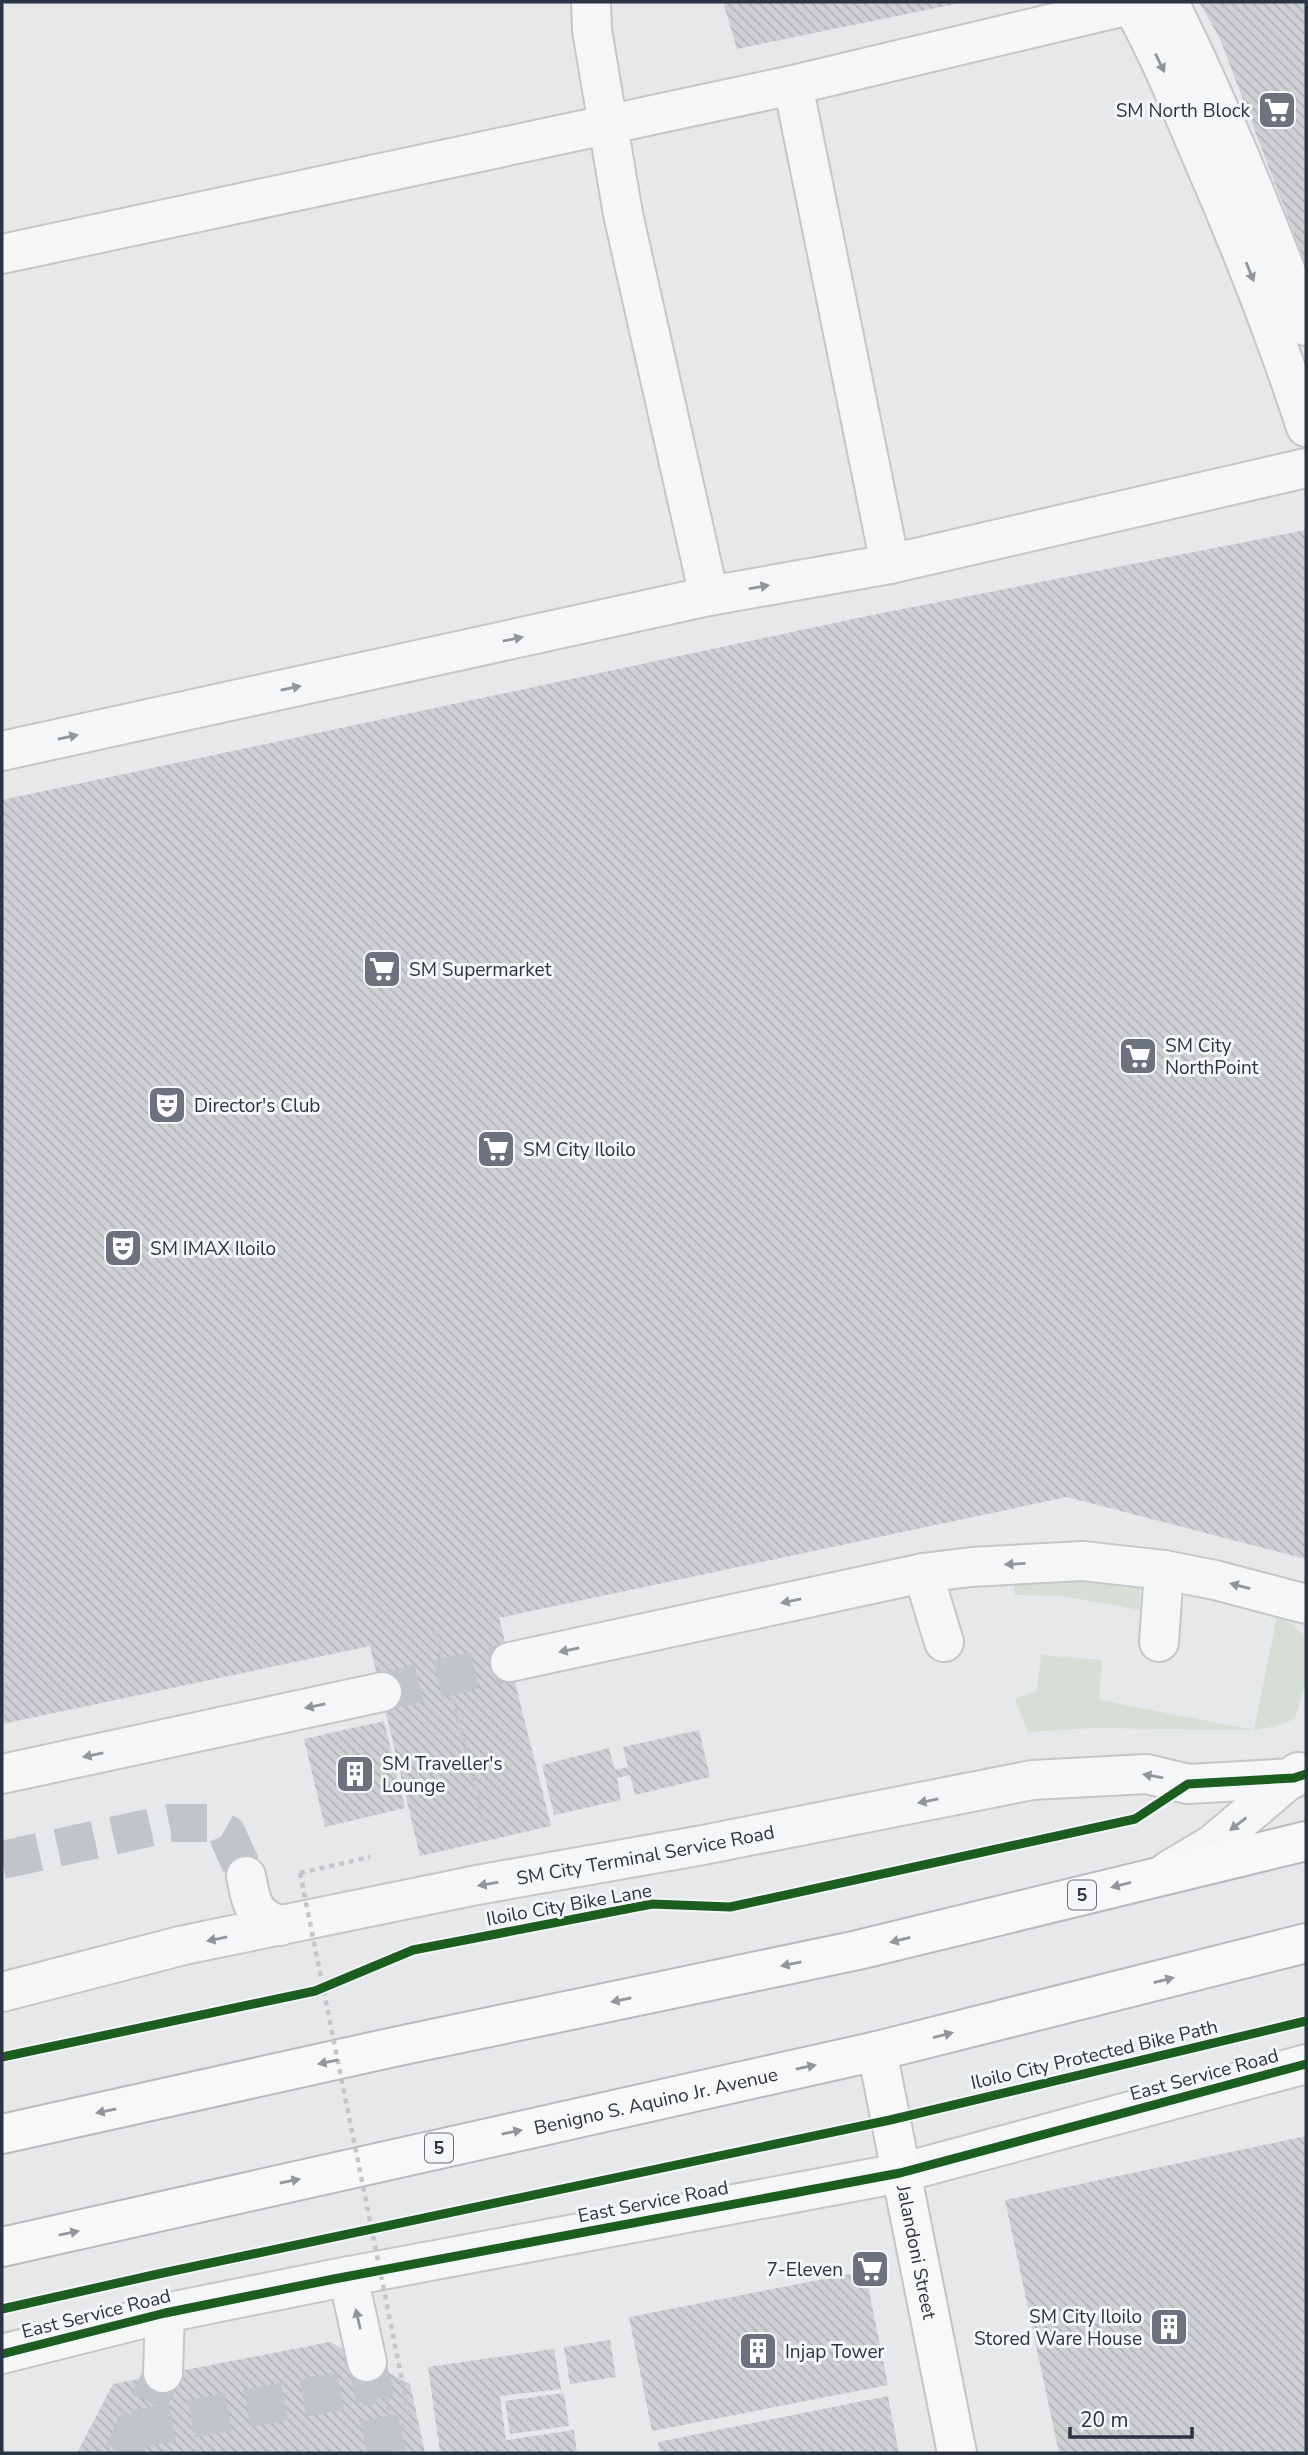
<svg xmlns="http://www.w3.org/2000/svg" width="1308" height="2455" font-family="'Nunito Sans',sans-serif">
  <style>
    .garden { fill: #d6ded6 }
    .building { fill: url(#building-back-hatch) }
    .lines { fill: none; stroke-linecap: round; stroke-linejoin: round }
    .minor-tunnel { stroke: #c1c4c9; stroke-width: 38; stroke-dasharray: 38 19; stroke-linecap: butt }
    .minor-casing { stroke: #c4c6c8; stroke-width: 42 }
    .major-casing { stroke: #c2c5c8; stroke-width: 42 }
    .highway-casing { stroke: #b8bbbf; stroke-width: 42 }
    .path { stroke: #c5c6ca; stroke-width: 4.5; stroke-dasharray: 5 5; stroke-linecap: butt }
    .minor { stroke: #f5f6f7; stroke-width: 38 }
    .major { stroke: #f8f8f8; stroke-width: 38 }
    .highway { stroke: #f8f8f8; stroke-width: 38 }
    .path-bridge { stroke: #c5c6ca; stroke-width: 4.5; stroke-dasharray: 5 5; stroke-linecap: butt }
    .cycleway-casing { stroke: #f4f6f9; stroke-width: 13 }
    .cycleway { stroke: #1b5e20; stroke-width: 9 }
    .oneway { fill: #90959e }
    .oneway2 { fill: #92969e }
    .labels { text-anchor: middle; stroke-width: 6; stroke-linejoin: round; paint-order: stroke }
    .shield { fill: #f4f6f9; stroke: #676e7b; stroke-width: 2 }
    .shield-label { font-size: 18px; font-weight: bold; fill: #2b3445 }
    .poi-label { font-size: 19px; fill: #2b3445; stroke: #f4f6f9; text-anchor: start }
    .street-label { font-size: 19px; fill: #2b3445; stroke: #f4f6f9 }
  </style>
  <defs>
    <pattern id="building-back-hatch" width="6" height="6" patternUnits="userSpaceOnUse" patternTransform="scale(1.75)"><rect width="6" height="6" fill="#ced0d3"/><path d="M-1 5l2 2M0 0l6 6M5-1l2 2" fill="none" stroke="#b1b3b6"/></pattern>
  </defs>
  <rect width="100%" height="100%" fill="#e6e8ea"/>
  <path class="garden" d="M1066,1576L1140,1587V1610L1063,1596L1015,1595L1013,1579Z
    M1277,1617L1290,1623L1306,1638V1681L1295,1719L1276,1726L1255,1730L1092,1728L1028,1732L1015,1699L1037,1691L1041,1655L1102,1660L1099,1700L1254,1730Z"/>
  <path class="building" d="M723,2H960V3L737,49Z
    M1199,2H1306V265L1220,39Z
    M1306,530V1559L1067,1497L499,1618L551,1826L420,1856L370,1646L2,1724V800L872,615Z
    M384,1721L405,1808L325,1827L304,1739Z
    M699,1730L710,1777L635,1795L630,1775L617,1778L621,1800L554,1815L542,1765L609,1748L615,1770L628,1767L623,1747Z
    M1306,2136V2453H1059L1005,2200Z
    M865,2271L888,2385L652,2431L629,2317Z
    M610,2340L616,2377L570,2384L564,2347Z
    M330,2342L410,2384L425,2453H77L113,2384Z
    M554,2349L561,2389L500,2396L506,2440L574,2430L577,2453H440L428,2367Z
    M564,2393L569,2426L510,2434L505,2401Z
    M888,2396L899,2453H660L658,2442Z"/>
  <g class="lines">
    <path class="minor-tunnel" d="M382,1692L510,1662
      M2,1860L171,1823H207L227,1834L246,1876
      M367,2362L387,2453
      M135,2429L373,2385
      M123,2453L163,2373"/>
    <defs>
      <g id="minor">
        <path d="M591,2L592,30L623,214L709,596"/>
        <path d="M1130,2C1158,51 1180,105 1202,157C1241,246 1276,336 1306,427"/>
        <path d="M1169,2C1221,108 1266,215 1306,326"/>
        <path d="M793,85L890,564"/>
        <path d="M2,254L793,85L1142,2"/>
        <path d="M2,751L709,596L890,564L1306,468"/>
        <path d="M923,1573L944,1642"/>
        <path d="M1159,1642L1164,1570"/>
        <path d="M510,1662L923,1573L971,1567L1083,1561L1164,1570L1215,1580L1306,1604"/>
        <path d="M2,1774L382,1692"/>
        <path d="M1168,1871L1213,1844L1298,1772"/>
        <path d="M246,1876C252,1905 252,1914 280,1926"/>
        <path id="s1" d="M2,1992L184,1945L477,1885L703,1845L1032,1780L1147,1774L1188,1784L1294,1778"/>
        <path d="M348,2276L367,2362"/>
        <path d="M2,2354L165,2313L334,2279L900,2173L1306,2064"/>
        <path d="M163,2373L165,2313"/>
      </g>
      <g id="major">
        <path id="s2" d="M877,2051L957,2453"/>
      </g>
      <g id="highway">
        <path d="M2,2134L394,2047L858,1950L1306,1841"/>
        <path id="s3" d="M2,2247L877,2051L1306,1943"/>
      </g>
    </defs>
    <use href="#minor" class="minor-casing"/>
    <use href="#major" class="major-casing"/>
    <use href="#highway" class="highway-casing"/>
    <path class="path" d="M435,1631L484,1821
      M300,1873L370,1857
      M386,2396L392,2428L410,2424L402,2380
      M373,2447L385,2444"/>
    <use href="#minor" class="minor"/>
    <use href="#major" class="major"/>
    <use href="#highway" class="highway"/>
    <path class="path-bridge" d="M300,1873L402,2380"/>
    <defs>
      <path id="cycleway" d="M2,2057L315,1991L413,1950L652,1904L730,1907L1135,1819L1188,1784L1294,1778L1306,1774
        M2,2309L158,2274L890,2120L1306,2021
        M2,2354L165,2313L334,2279L900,2173L1306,2064"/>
    </defs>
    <use href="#cycleway" class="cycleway-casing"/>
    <use href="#cycleway" class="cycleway"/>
  </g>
  <defs><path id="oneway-solid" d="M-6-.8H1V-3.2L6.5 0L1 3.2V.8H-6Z" transform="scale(1.75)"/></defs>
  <g class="oneway">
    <use href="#oneway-solid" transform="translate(1160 63) rotate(64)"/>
    <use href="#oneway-solid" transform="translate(1250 272) rotate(68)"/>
    <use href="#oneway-solid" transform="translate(759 587) rotate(-10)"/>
    <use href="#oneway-solid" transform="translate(513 639) rotate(-12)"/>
    <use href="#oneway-solid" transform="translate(291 688) rotate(-12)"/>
    <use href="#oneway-solid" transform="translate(68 737) rotate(-12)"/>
    <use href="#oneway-solid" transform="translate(1015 1564) rotate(177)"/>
    <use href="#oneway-solid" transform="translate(1240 1586) rotate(-165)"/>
    <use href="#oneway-solid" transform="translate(791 1601) rotate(168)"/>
    <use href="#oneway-solid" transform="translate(569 1650) rotate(168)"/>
    <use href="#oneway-solid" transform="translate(315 1706) rotate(168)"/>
    <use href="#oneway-solid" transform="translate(93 1755) rotate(168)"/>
    <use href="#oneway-solid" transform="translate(1153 1776) rotate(-170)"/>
    <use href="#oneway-solid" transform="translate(928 1801) rotate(169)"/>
    <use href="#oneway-solid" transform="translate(1238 1824) rotate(142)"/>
    <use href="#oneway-solid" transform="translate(488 1884) rotate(170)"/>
    <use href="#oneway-solid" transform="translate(217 1939) rotate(169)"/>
    <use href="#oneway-solid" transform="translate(358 2319) rotate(-103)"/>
  </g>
  <g class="oneway2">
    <use href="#oneway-solid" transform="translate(1121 1885) rotate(166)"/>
    <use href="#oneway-solid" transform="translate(900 1940) rotate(166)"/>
    <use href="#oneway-solid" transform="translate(791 1964) rotate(168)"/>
    <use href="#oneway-solid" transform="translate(1164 1980) rotate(-14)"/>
    <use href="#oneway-solid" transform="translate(621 2000) rotate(168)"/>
    <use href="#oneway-solid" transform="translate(943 2035) rotate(-14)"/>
    <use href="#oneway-solid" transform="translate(328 2062) rotate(168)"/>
    <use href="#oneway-solid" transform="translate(806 2067) rotate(-12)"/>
    <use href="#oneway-solid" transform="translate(106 2111) rotate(168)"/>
    <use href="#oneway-solid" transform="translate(512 2132) rotate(-12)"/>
    <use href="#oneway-solid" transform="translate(290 2181) rotate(-12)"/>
    <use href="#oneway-solid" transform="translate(69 2233) rotate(-12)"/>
  </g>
  <defs>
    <symbol id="supermarket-square" viewBox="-11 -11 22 22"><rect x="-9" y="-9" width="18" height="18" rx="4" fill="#6c737f" stroke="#f4f6f9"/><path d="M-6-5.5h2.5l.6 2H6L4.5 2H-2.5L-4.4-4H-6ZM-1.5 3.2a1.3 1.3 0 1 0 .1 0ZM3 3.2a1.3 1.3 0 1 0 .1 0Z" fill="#fff"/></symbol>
    <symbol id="theatre-square" viewBox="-11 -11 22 22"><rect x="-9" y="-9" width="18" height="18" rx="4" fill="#6c737f" stroke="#f4f6f9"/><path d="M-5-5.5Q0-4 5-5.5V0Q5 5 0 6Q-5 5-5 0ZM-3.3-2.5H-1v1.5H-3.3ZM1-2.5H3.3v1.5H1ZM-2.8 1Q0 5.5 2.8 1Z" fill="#fff"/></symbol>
    <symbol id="building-square" viewBox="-11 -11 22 22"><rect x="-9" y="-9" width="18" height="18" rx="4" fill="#6c737f" stroke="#f4f6f9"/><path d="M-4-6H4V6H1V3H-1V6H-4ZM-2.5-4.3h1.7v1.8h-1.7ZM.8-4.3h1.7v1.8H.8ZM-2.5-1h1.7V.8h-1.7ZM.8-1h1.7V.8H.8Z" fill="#fff"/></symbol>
  </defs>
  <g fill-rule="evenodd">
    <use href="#supermarket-square" x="1255" y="88" width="44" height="44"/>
    <use href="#supermarket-square" x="360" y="947" width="44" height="44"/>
    <use href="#supermarket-square" x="1116" y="1034" width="44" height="44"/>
    <use href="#theatre-square" x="145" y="1083" width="44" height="44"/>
    <use href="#supermarket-square" x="474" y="1127" width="44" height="44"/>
    <use href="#theatre-square" x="101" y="1226" width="44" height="44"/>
    <use href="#building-square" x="333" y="1752" width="44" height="44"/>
    <use href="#supermarket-square" x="848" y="2247" width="44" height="44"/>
    <use href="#building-square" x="1147" y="2305" width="44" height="44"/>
    <use href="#building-square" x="736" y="2329" width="44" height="44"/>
  </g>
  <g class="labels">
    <g class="shield">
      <rect x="1068" y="1880.5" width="28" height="29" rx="5"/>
      <rect x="425" y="2133.5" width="28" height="29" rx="5"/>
    </g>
    <g class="shield-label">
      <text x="1082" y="1901">5</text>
      <text x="439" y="2154">5</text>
    </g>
    <g class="poi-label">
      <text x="1250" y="117" text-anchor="end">SM North Block</text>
      <text x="409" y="976">SM Supermarket</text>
      <text x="1165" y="1052">SM City<tspan x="1165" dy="22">NorthPoint</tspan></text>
      <text x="194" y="1112">Director's Club</text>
      <text x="523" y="1156">SM City Iloilo</text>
      <text x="150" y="1255">SM IMAX Iloilo</text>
      <text x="382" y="1770">SM Traveller's<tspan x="382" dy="22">Lounge</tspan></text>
      <text x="843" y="2276" text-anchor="end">7-Eleven</text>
      <text x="1142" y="2323" text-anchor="end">SM City Iloilo<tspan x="1142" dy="22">Stored Ware House</tspan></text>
      <text x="785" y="2358">Injap Tower</text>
    </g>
    <g class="street-label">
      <text dy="7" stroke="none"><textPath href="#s1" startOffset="658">SM City Terminal Service Road</textPath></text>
      <text transform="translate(569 1904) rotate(-10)" y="7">Iloilo City Bike Lane</text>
      <text transform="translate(1094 2054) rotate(-13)" y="7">Iloilo City Protected Bike Path</text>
      <text transform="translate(1204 2074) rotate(-15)" y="7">East Service Road</text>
      <text dy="7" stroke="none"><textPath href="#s3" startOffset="670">Benigno S. Aquino Jr. Avenue</textPath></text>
      <text transform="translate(653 2201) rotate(-11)" y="7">East Service Road</text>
      <text dy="7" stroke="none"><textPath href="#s2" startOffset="205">Jalandoni Street</textPath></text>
      <text transform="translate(96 2313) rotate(-14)" y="7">East Service Road</text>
    </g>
  </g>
  <rect width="1308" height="2455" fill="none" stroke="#2b3445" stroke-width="7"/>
  <path d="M1070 2427v10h122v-10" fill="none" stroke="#2b3445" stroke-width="3.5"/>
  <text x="1080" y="2427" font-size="21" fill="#2b3445" stroke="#f4f6f9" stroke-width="5" paint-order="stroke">20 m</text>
</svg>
